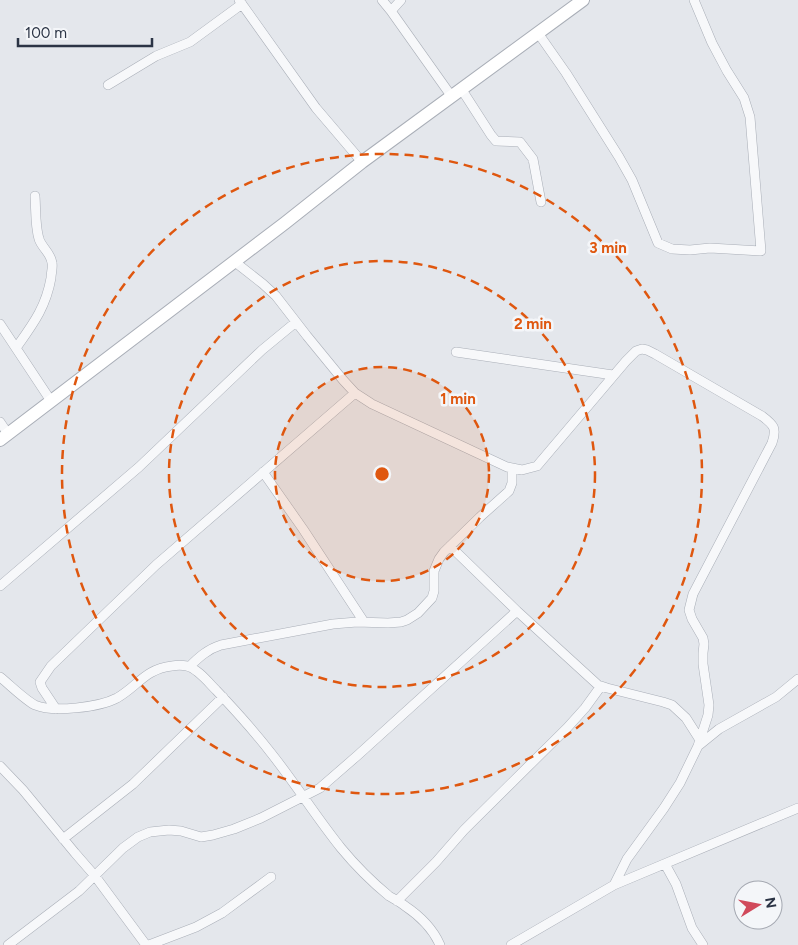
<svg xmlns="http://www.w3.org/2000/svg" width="798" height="945" font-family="Figtree,sans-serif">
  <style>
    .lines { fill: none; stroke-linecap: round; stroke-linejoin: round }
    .street-casing { stroke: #a9aeb7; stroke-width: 10 }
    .secondary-casing { stroke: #a9aeb7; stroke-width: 14 }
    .street { stroke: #f7f8fa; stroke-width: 9 }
    .secondary { stroke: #fff; stroke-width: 12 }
    .ring { fill: none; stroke: #df570f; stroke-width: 2.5; stroke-dasharray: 9 6 }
    .centre { fill: #df570f; stroke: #f4f6f9; stroke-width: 2.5 }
    .ring-label { font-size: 15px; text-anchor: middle; font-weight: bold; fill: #df570f; stroke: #f4f6f9; stroke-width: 5; stroke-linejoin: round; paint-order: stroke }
  </style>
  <rect width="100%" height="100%" fill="#e4e7ec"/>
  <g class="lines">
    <defs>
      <path id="street" d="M239,0L316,108L362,162
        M382,0L391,11L452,97
        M391,11L401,0
        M538,33L566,73L619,157L632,180L658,243L672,249L690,250L710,248L761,251L750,117L744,98L727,71L712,43L694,0
        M108,85L156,56L190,42L242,4
        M462,90L491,135L496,141L520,142L533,159L541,202
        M235,262L263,284L276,296L307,336L343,380L355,393L372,404L507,467L522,470L537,466L626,361L636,351L642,349L647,350L655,354L762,416C774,425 777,428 772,443L693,594L689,610L692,619L703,638L704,644L703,653V664L709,705L708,715L698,746
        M0,324L51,401
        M16,348C33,324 46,307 51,278C51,273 53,268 52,263C51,253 42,248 39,239C35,226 36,210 35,196
        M456,352L613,375
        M0,422L8,434
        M263,472L303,529L364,622
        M450,546L517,611L598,685L607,688L663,702L672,705L686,718L700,740
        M0,586L139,467L262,350L296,322
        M189,667C199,657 208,649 221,645L333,624L357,622L388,623L401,622L407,620L418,613L432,598L434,591V571L439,559L444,552L480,517L509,491L512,483V468
        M0,677C10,685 25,700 35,705C53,713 100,707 117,698C138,686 145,669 172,666C177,665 182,665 187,666C198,669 208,682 216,690C235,710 254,731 271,753C295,783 316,817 341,848C355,865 372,882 389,896C394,899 400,902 405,906C420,916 433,929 440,945
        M56,709L42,688L40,682L51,666L156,565L355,393
        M0,766L23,790L75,853L95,876L146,945
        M63,839L133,784L223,697
        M665,864L676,884L692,928L703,945
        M614,885L627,859L664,808L680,783L698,746L719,729L776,697L798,679
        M397,901L436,862L464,830L567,728L585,708L601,686
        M8,945L79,891L123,848L138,837L150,832L169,830L181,831L201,837L213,835L234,829L261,818L320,788L358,755L517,611
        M149,945L196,927L222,913L271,877
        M511,945L614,885L798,808"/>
      <path id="secondary" d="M0,440L285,223L362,162L583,0"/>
    </defs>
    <use href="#street" class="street-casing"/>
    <use href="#secondary" class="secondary-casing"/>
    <use href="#street" class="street"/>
    <use href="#secondary" class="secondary"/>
  </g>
  <circle cx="382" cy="474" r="107" fill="#df570f" fill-opacity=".12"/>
  <g class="ring">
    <circle cx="382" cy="474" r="107"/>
    <circle cx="382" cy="474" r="213"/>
    <circle cx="382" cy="474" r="320"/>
  </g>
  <circle cx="382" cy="474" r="8" class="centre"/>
  <g class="ring-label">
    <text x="608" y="253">3 min</text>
    <text x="533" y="329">2 min</text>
    <text x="458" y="404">1 min</text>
  </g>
  <g transform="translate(758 905) rotate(80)"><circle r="24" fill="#f4f6f9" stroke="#a4a8b1"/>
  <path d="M0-4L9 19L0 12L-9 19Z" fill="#d1495b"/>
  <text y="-8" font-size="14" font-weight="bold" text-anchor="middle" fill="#2b3445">N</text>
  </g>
  <path d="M18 38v8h134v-8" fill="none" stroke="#2b3445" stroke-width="2.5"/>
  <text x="25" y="38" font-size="15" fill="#2b3445" stroke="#f4f6f9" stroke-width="4" paint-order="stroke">100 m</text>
</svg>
